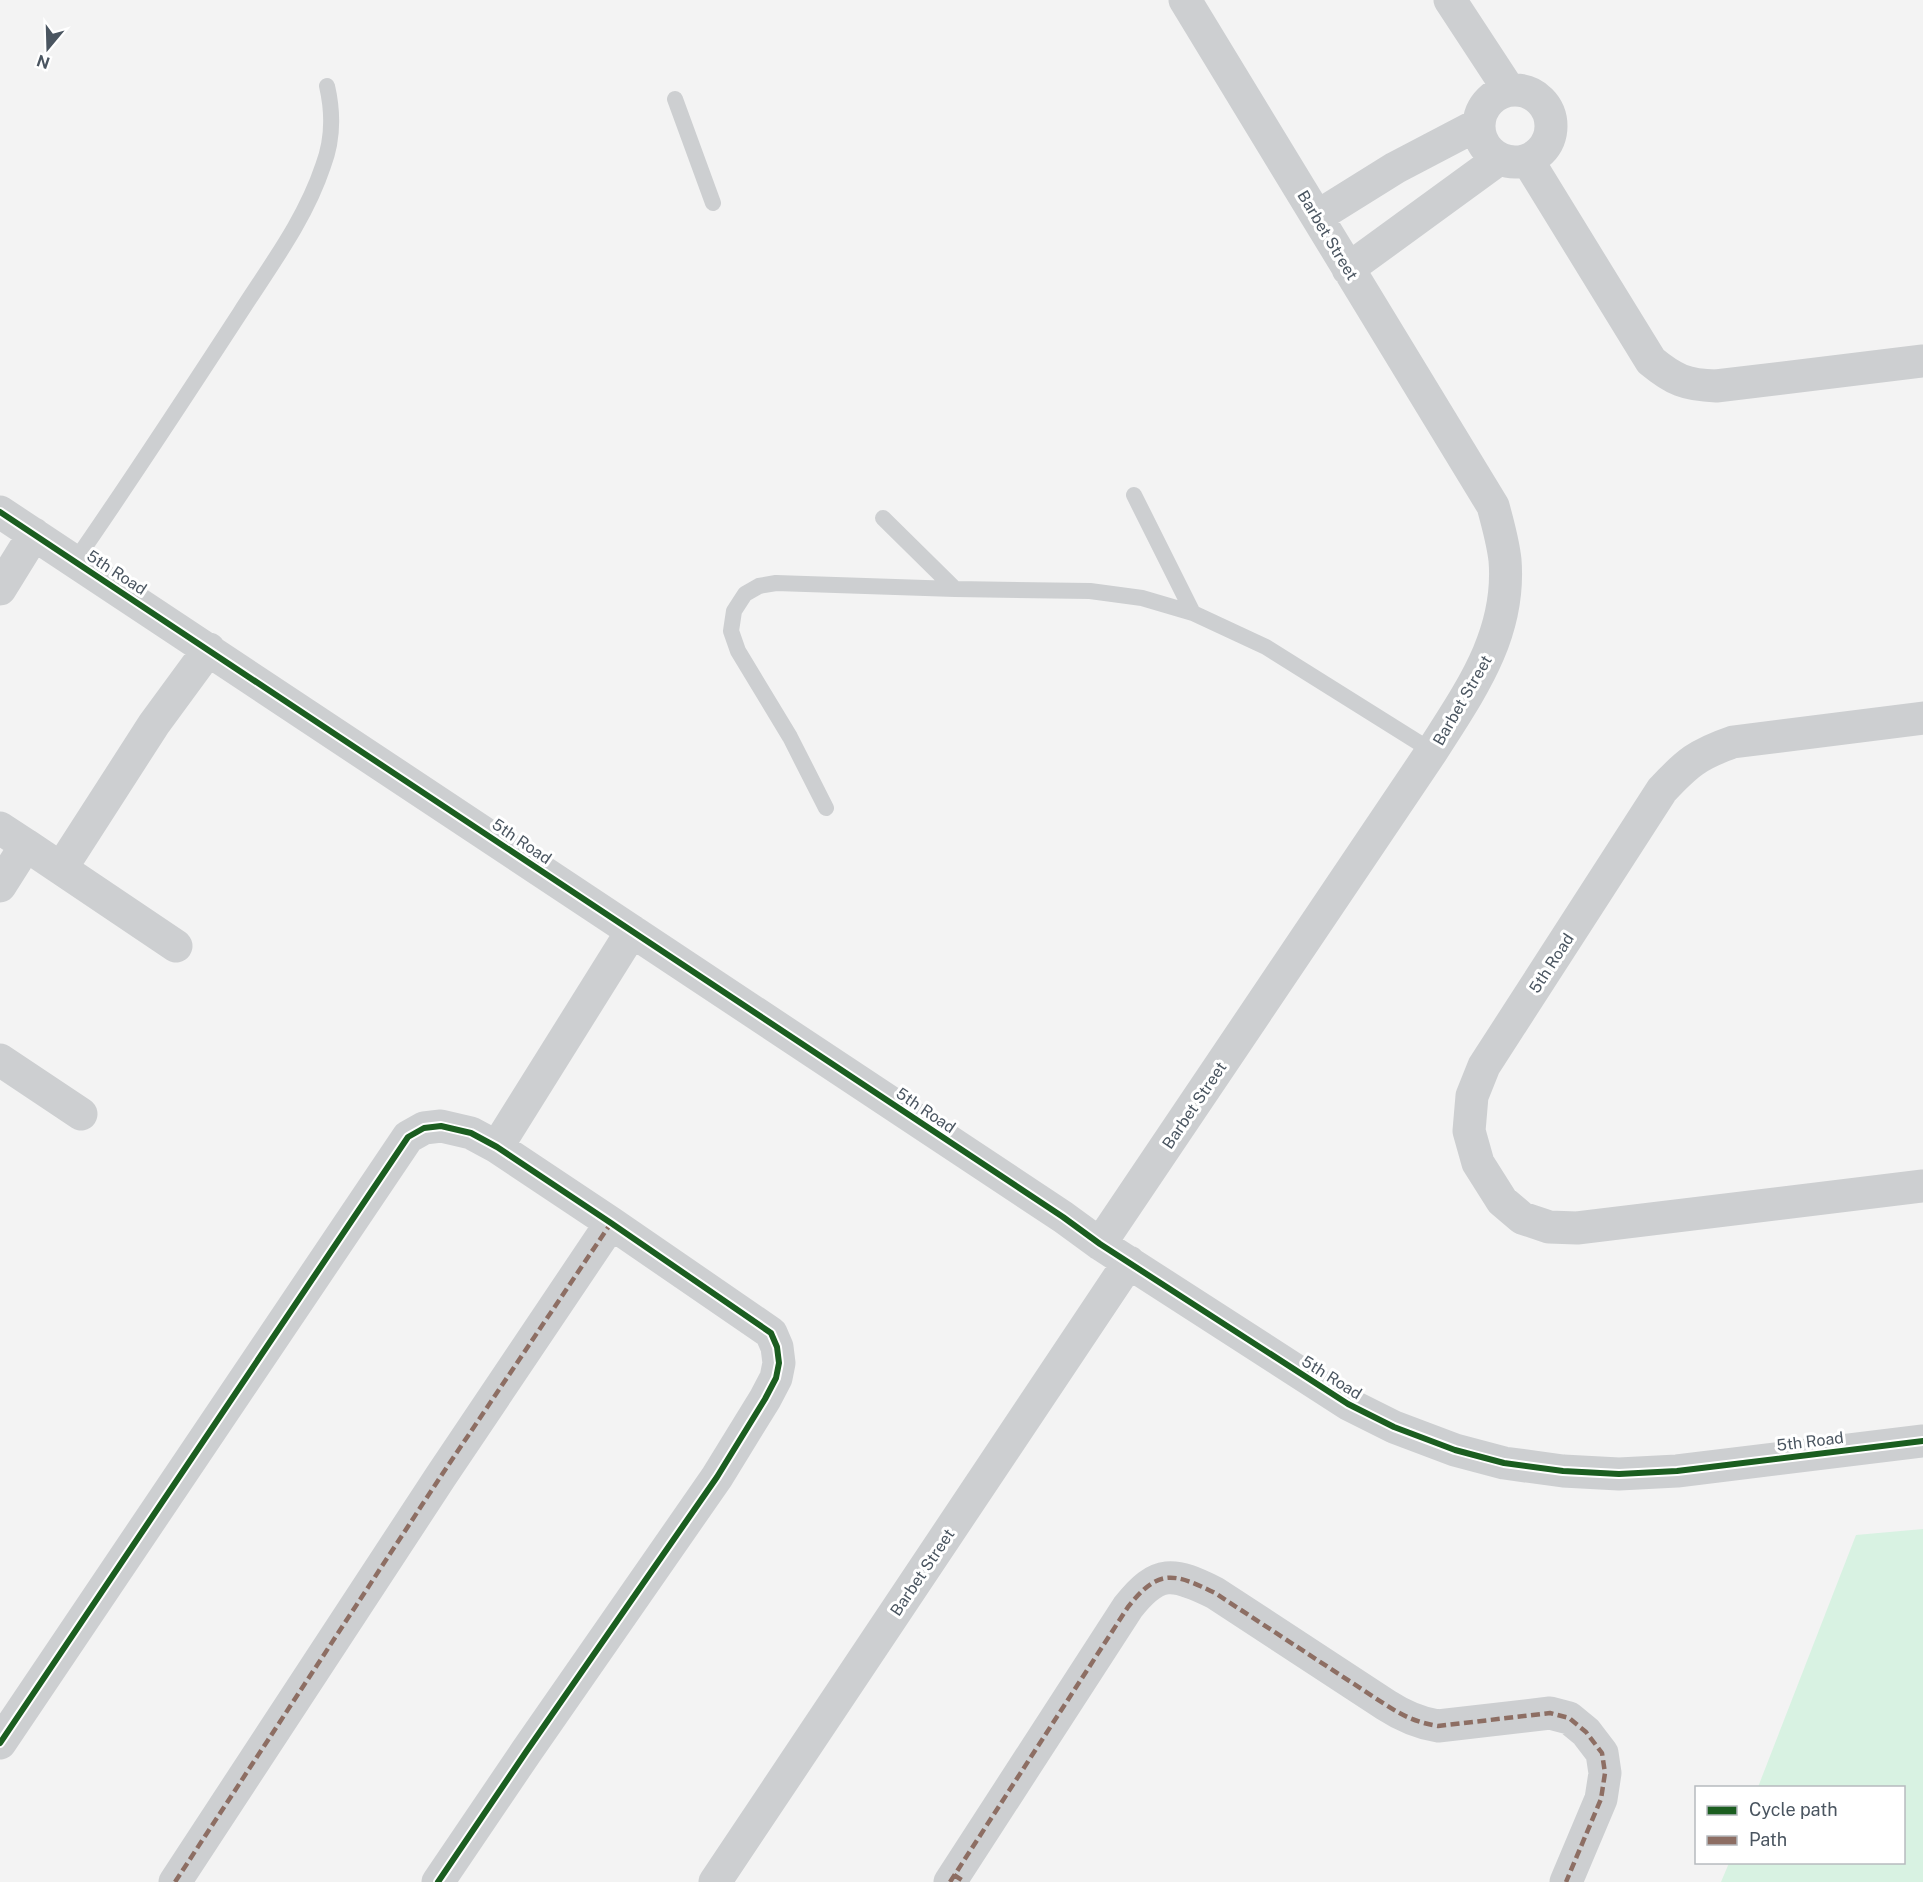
<svg xmlns="http://www.w3.org/2000/svg" width="1923" height="1882" font-family="'Public Sans',sans-serif">
  <style>
    .green { fill: #d8f2e2 }
    .lines { fill: none; stroke-linecap: round; stroke-linejoin: round }
    .service { stroke: #cdcfd1; stroke-width: 16 }
    .minor { stroke: #cdcfd1; stroke-width: 33 }
    .quiet { stroke: #8d6e63; stroke-width: 4.5; stroke-dasharray: 9 4.5; stroke-linecap: butt }
    .cycleway-casing { stroke: #fff; stroke-width: 10 }
    .cycleway { stroke: #1b5e20; stroke-width: 6 }
    .labels { text-anchor: middle; stroke-width: 6; stroke-linejoin: round; paint-order: stroke }
    .street-label { font-size: 16px; fill: #4a5560; stroke: #fff }
  </style>
  <rect width="100%" height="100%" fill="#f3f3f3"/>
  <path class="green" d="M1923,1529V1882H1721L1729,1863L1904,1862V1788L1758,1787L1856,1535Z"/>
  <g class="lines">
    <path class="service" d="M675,99L713,203
      M1134,495L1193,613
      M883,518L955,589
      M75,561C132,479 186,396 240,313C270,266 305,220 323,166C333,140 333,112 327,86
      M826,808L790,737L738,651L731,631L734,611L745,594L759,586L776,583L955,589L1090,591L1142,598L1193,613L1266,647L1432,751"/>
    <path class="minor" d="M1450,0L1509,90
      M1479 126a36 36 0 1 1 72 0a36 36 0 1 1-72 0Z
      M1528,161L1651,361C1674,380 1686,385 1716,386L1923,361
      M1318,216L1395,168L1479,124
      M1348,269L1499,159
      M0,512L1063,1217L1100,1244L1348,1404L1394,1427L1455,1450L1504,1463L1563,1471L1619,1474L1677,1471L1923,1441
      M0,589L34,534
      M1923,718L1733,742C1698,754 1687,763 1662,790L1484,1066L1472,1096L1469,1131L1478,1163L1502,1201L1522,1218L1549,1227L1577,1228L1923,1186
      M0,828L26,845L0,886
      M26,845L176,946
      M62,867L154,724L209,649
      M0,1060L81,1114
      M497,1147L632,931
      M1100,1244L1432,751C1470,691 1511,635 1505,560C1503,542 1498,524 1493,506L1185,0
      M0,1743L408,1137L424,1128L441,1126L471,1133L497,1147L611,1223L771,1333L777,1347L779,1363L776,1378L765,1399L717,1477L526,1752L438,1882
      M175,1882L441,1476L611,1223
      M715,1882L1129,1262
      M950,1882L1128,1607C1158,1569 1173,1572 1215,1593L1386,1705C1403,1716 1418,1723 1438,1726L1550,1713L1569,1718L1586,1732L1602,1753L1605,1773L1601,1799L1566,1882"/>
    <path class="quiet" d="M954,1875L965,1882
      M175,1882L441,1476L611,1223
      M950,1882L1128,1607C1158,1569 1173,1572 1215,1593L1386,1705C1403,1716 1418,1723 1438,1726L1550,1713L1569,1718L1586,1732L1602,1753L1605,1773L1601,1799L1566,1882"/>
    <defs>
      <path id="cycleway" d="M0,512L1063,1217L1100,1244L1348,1404L1394,1427L1455,1450L1504,1463L1563,1471L1619,1474L1677,1471L1923,1441
        M0,1743L408,1137L424,1128L441,1126L471,1133L497,1147L611,1223L771,1333L777,1347L779,1363L776,1378L765,1399L717,1477L526,1752L438,1882"/>
    </defs>
    <use href="#cycleway" class="cycleway-casing"/>
    <use href="#cycleway" class="cycleway"/>
  </g>
  <g class="labels">
    <g class="street-label">
      <text transform="translate(1328 235) rotate(59)" y="6">Barbet Street</text>
      <text transform="translate(117 572) rotate(33)" y="6">5th Road</text>
      <text transform="translate(1462 700) rotate(-60)" y="6">Barbet Street</text>
      <text transform="translate(522 841) rotate(34)" y="6">5th Road</text>
      <text transform="translate(1551 963) rotate(-57)" y="6">5th Road</text>
      <text transform="translate(1194 1105) rotate(-56)" y="6">Barbet Street</text>
      <text transform="translate(926 1110) rotate(34)" y="6">5th Road</text>
      <text transform="translate(1332 1377) rotate(32)" y="6">5th Road</text>
      <text transform="translate(1810 1441) rotate(-7)" y="6">5th Road</text>
      <text transform="translate(922 1572) rotate(-56)" y="6">Barbet Street</text>
    </g>
  </g>
  <rect x="1695" y="1786" width="210" height="78" fill="#ffffff" stroke="#b7bbbf" stroke-width="1.5"/>
  <rect x="1707" y="1806" width="30" height="9" fill="#1b5e20" stroke="#b7bbbf" stroke-width="1.5"/>
  <text x="1749" y="1816" font-size="18" fill="#4a5560">Cycle path</text>
  <rect x="1707" y="1836" width="30" height="9" fill="#8d6e63" stroke="#b7bbbf" stroke-width="1.5"/>
  <text x="1749" y="1846" font-size="18" fill="#4a5560">Path</text>
  <g transform="translate(48 48) rotate(199)" stroke="#ffffff" stroke-width="4.5" paint-order="stroke">
  <path d="M0-4.5L10 22L0 15L-10 22Z" fill="#4a5560"/>
  <text y="-9" font-size="16" font-weight="bold" text-anchor="middle" fill="#4a5560">N</text>
  </g>
</svg>
